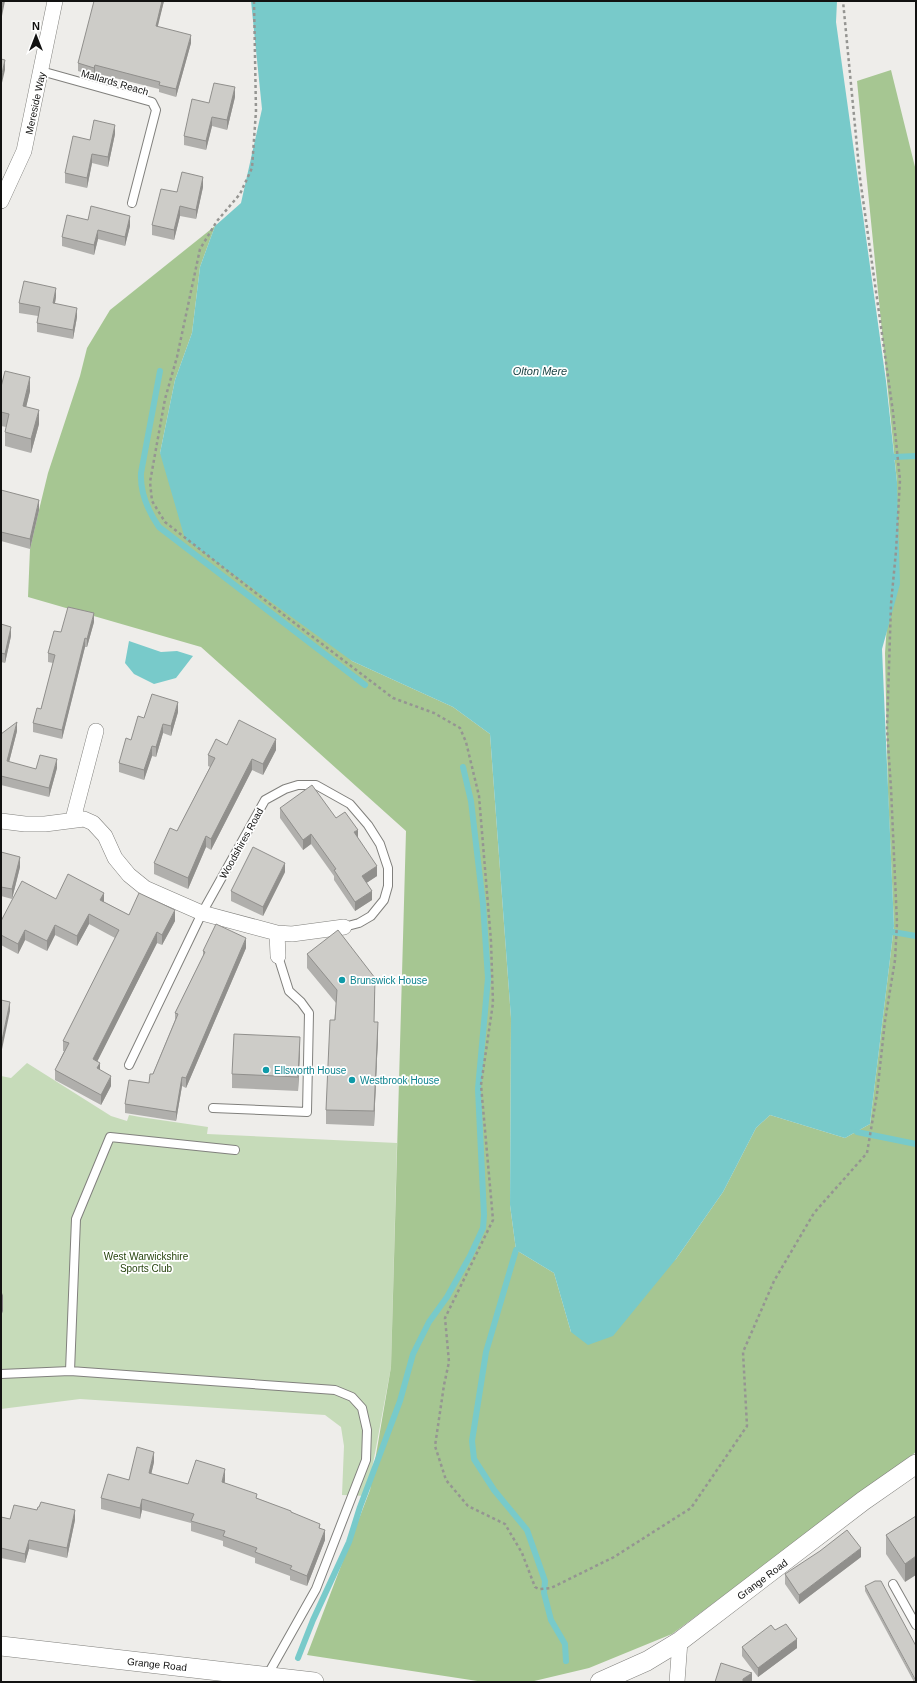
<svg xmlns="http://www.w3.org/2000/svg" width="917" height="1683" font-family="Arial,sans-serif">
  <style>
    .green { fill: #c6dbb9 }
    .forest { fill: #a6c692 }
    .water { fill: #78caca }
    .lines { fill: none; stroke-linecap: round; stroke-linejoin: round }
    .stream { stroke: #78caca; stroke-width: 6 }
    .service-casing { stroke: #81807d; stroke-width: 10 }
    .minor-casing { stroke: #81807d; stroke-width: 16 }
    .tertiary-casing { stroke: #81807d; stroke-width: 20 }
    .path { stroke: #959592; stroke-width: 2.5; stroke-dasharray: 3 3; stroke-linecap: butt }
    .service { stroke: #fff; stroke-width: 8 }
    .minor { stroke: #fff; stroke-width: 15 }
    .tertiary { stroke: #fff; stroke-width: 19 }
    .wall { fill: #b0afac }
    .shaded-wall { fill: #908f8c }
    .building { fill: #cdccc8; stroke: #908f8c }
    .culture-dot { fill: #0f9aa8; stroke: #fff; stroke-width: 1.5 }
    .labels { text-anchor: middle; stroke-width: 3.5; stroke-linejoin: round; paint-order: stroke }
    .street-label { font-size: 10px; fill: #121211; stroke: #fff }
    .culture-label { font-size: 10px; fill: #0d838f; stroke: #fff; text-anchor: start }
    .park-label { font-size: 10px; fill: #25430d; stroke: #fff }
    .water-label { font-size: 11px; font-style: italic; fill: #1e4546; stroke: #fff }
  </style>
  <rect width="100%" height="100%" fill="#eeedea"/>
  <path class="green" d="M27,1063L111,1116L127,1121L129,1115L140,1117L208,1127L207,1134L397,1143L391,1367L367,1496L342,1495L344,1446L341,1427L325,1415L80,1399L1,1409V1076L11,1078Z"/>
  <path class="forest" d="M891,70L916,171V1452L672,1634L589,1668L530,1682H484L307,1655L370,1490L391,1367L406,831L201,647L28,597L30,549L39,510L48,473L80,376L87,348L110,310L215,226L200,267L192,333L175,380L160,453L352,661L453,707L490,734L511,1018L510,1205L516,1250L554,1273L571,1332L676,1259L723,1192L756,1128L770,1115L845,1138L870,1124L894,926L888,793L885,653L897,482L857,81Z"/>
  <path class="water" d="M251,1H837L836,22L886,381L897,482L900,584L882,649L894,926L870,1124L845,1138L770,1115L756,1128L723,1192L676,1259L613,1336L588,1345L571,1332L554,1273L516,1250L510,1205L511,1018L490,734L453,707L352,661L185,539L160,453L175,380L192,333L200,267L215,226L241,203L262,109Z
    M129,641L161,652L177,651L193,656L176,678L154,684L134,674L125,663Z"/>
  <g class="lines">
    <path class="stream" d="M160,371L141,473C140,493 148,511 159,527L365,685
      M894,457L916,456
      M893,932L916,936
      M857,1132L916,1144
      M516,1250L486,1352L472,1441L474,1459L494,1490L527,1530L545,1581L544,1593L551,1620L565,1644L566,1661
      M298,1658L313,1620L349,1542L360,1507L400,1401L413,1354L429,1322L447,1297L470,1256L483,1228L484,1215L478,1089L488,978L483,904L471,801L463,767"/>
    <defs>
      <path id="service" d="M41,71L152,102L156,110L132,203
        M129,1065L202,913L265,800L285,789L298,785H316L350,804L368,825L380,844L388,868V886L384,900L371,916L359,923L344,927
        M213,1108L307,1112L309,1013L301,1002L289,991L278,956
        M235,1150L110,1137L76,1219L70,1371L335,1390L352,1397L362,1408L367,1430L366,1460L316,1589L267,1676
        M1,1374L70,1371
        M893,1584L916,1625"/>
      <path id="minor" d="M1,201L24,151L55,1
        M73,819L96,731
        M1,821L25,824H45L84,819L93,823L105,836L115,858L129,875L145,888L202,913L277,933L292,934L344,927
        M277,933L278,956
        M677,1682L680,1641"/>
      <path id="tertiary" d="M1,1646L314,1682
        M600,1682L647,1661L680,1641L863,1501L916,1464"/>
    </defs>
    <use href="#service" class="service-casing"/>
    <use href="#minor" class="minor-casing"/>
    <use href="#tertiary" class="tertiary-casing"/>
    <path class="path" d="M254,1L256,111L252,168L240,194L217,221L200,249L177,357L165,399L150,482L152,501L165,522L284,615L393,698L434,713L460,728L466,742L479,796L491,941L493,1003L481,1085L493,1220L445,1318L449,1362L444,1385L435,1446L446,1480L468,1506L505,1524L522,1553L535,1587L539,1589L551,1588L614,1557L691,1508L747,1426L743,1352L774,1281L814,1213L867,1153L877,1094L885,1021L895,960L897,923L891,788L887,729L891,604L896,551L900,480L893,412L860,178L843,1"/>
    <use href="#service" class="service"/>
    <use href="#minor" class="minor"/>
    <use href="#tertiary" class="tertiary"/>
  </g>
  <path class="wall" d="M164,1L157,27L191,43L176,97L159,92V89L95,73L94,76L78,71V63Z
    M235,97L227,130L212,126L206,150L184,145V136L209,103Z
    M115,134L108,167L92,163L87,188L65,183V173L90,140Z
    M203,187L196,219L180,216L174,240L152,235V225L177,192Z
    M88,220L130,226L125,246L98,239L94,255L62,246V237Z
    M56,297L55,303L77,317L73,339L37,332V323L38,316L19,313V303Z
    M1,387L30,391L26,407L39,424L31,453L5,446V432L6,427L1,426Z
    M1,490L39,510L30,549L1,541Z
    M94,622L87,647H85L62,739L33,732V723L41,709L53,663L48,662V653L61,632Z
    M1,624L11,636L5,663L1,662Z
    M178,712L171,736L163,733L156,757L152,756L144,780L119,772V763L131,740L144,718Z
    M17,731L9,762L36,769L57,768L49,797L1,785V734Z
    M227,745L276,750L263,775L252,770L211,850L206,847L188,889L154,874V863L177,831L210,767L208,766V755Z
    M280,808L336,818L358,838L377,876L366,883L372,900L355,911L334,880V876L311,844L303,850L280,818Z
    M1,852L20,867L12,899L1,896Z
    M285,872L263,916L231,901V891Z
    M56,899L104,902L129,915L175,921L162,945L157,943L97,1061L100,1070L111,1086L101,1105L55,1080V1070L64,1051H63V1041L115,938L89,924L77,946L55,935L47,951L25,940L18,954L1,945V921Z
    M246,948L186,1088L182,1086L176,1121L125,1113V1104L149,1083L175,1020V1013L203,956V951Z
    M307,954L375,992L374,1022L378,1036L374,1126L326,1124V1110L336,1003L307,968Z
    M300,1051L298,1091L232,1088V1074Z
    M154,1462L151,1474L188,1484L225,1480V1483L257,1498L291,1512L320,1528L325,1540L307,1586L290,1580V1576L255,1563V1558L223,1546V1541L191,1531V1523L142,1510L140,1519L101,1509V1498Z
    M916,1516L905,1582L886,1554V1535Z
    M1,1517L10,1519L75,1520L67,1558L29,1549L25,1563L1,1558Z
    M861,1557L799,1604L785,1584V1574Z
    M865,1586L916,1682H914L865,1591Z
    M775,1630L797,1648L758,1677L742,1656V1647Z"/>
  <path class="shaded-wall" d="M3,1H5L1,21V12Z
    M162,1H164L156,34V26Z
    M191,35V43L176,97V89Z
    M5,60V70L1,87V78Z
    M95,65V73L94,76V68Z
    M235,87V97L227,130V120Z
    M212,117V126L206,150V141Z
    M115,125V134L108,167V157Z
    M92,154V163L87,188V178Z
    M203,177V187L196,219V210Z
    M180,206V216L174,240V230Z
    M130,216V226L125,246V237Z
    M98,230V239L94,255V245Z
    M56,288V297L53,313V303Z
    M77,308V317L73,339V330Z
    M30,377V391L23,420V406Z
    M39,410V424L31,453V439Z
    M39,500V510L30,549V539Z
    M94,613V622L87,647V639Z
    M11,627V636L5,663V654Z
    M85,638V647L62,739V730Z
    M178,702V712L171,736V726Z
    M17,722V731L7,770V761Z
    M163,724V733L156,757V747Z
    M276,739V750L263,775V764Z
    M152,746V756L144,780V770Z
    M57,759V768L49,797V788Z
    M252,759V770L211,850V839Z
    M358,830V839L354,832Z
    M311,834V844L303,850V840Z
    M206,836V847L188,889V878Z
    M20,857V867L12,899V889Z
    M285,863V872L263,916V907Z
    M377,866V876L362,886V876Z
    M372,891V900L355,911V902Z
    M104,893V903L100,900Z
    M175,910V921L162,945V935Z
    M89,914V924L77,946V936Z
    M55,925V935L47,951V941Z
    M25,930V940L18,954V944Z
    M157,932V943L93,1070V1059Z
    M246,938V948L186,1088V1078Z
    M10,1002V1011L1,1054V1045Z
    M378,1022V1036L374,1126V1111Z
    M300,1037V1051L298,1091V1077Z
    M100,1063V1073L97,1068Z
    M111,1076V1086L101,1105V1095Z
    M182,1077V1086L176,1121V1112Z
    M3,1293V1311L1,1316V1298Z
    M154,1452V1462L149,1484V1473Z
    M225,1469V1480L222,1492V1482Z
    M142,1499V1510L140,1519V1508Z
    M75,1510V1520L67,1558V1548Z
    M325,1530V1540L307,1586V1576Z
    M29,1540V1549L25,1563V1554Z
    M861,1548V1557L799,1604V1595Z
    M916,1556V1575L905,1582V1564Z
    M797,1639V1648L758,1677V1668Z
    M752,1673V1682H743V1679Z"/>
  <path class="building" d="M1,1H3L1,12Z
    M94,1H162L156,26L191,35L176,89L159,85L160,82L95,65L94,68L78,63Z
    M1,59L5,60L1,78Z
    M214,83L235,87L227,120L212,117L206,141L184,136L192,99L209,103Z
    M94,120L115,125L108,157L92,154L87,178L65,173L73,136L90,140Z
    M182,172L203,177L196,210L180,206L174,230L152,225L161,189L177,192Z
    M91,206L130,216L125,237L98,230L94,245L62,237L67,215L88,220Z
    M24,281L56,288L53,303L77,308L73,330L37,323L40,307L19,303Z
    M5,371L30,377L23,406L39,410L31,439L5,432L9,414L1,412V387Z
    M1,490L39,500L30,539L1,532Z
    M68,607L94,613L87,639L85,638L62,730L33,723L37,708L41,709L55,655L48,653L54,631L61,632Z
    M1,624L11,627L5,654L1,653Z
    M152,694L178,702L171,726L163,724L156,747L152,746L144,770L119,763L126,738L131,740L138,716L144,718Z
    M239,720L276,739L263,764L252,759L211,839L206,836L188,878L154,863L170,828L177,831L215,758L208,755L216,739L227,745Z
    M17,722L7,761L36,769L40,755L57,759L49,788L1,776V734Z
    M312,785L336,818L345,812L358,830L354,832L377,866L362,876L372,891L355,902L334,870L336,869L311,834L303,840L280,808Z
    M253,847L285,863L263,907L231,891Z
    M1,852L20,857L12,889L1,887Z
    M68,874L104,893L100,900L129,915L139,893L175,910L162,935L157,932L93,1059L100,1063L97,1068L111,1076L101,1095L55,1070L69,1043L63,1041L119,930L89,914L77,936L55,925L47,941L25,930L18,944L1,935V921L22,881L56,899Z
    M216,924L246,938L186,1078L182,1077L176,1112L125,1104L129,1080L149,1083L150,1074H153L178,1014L175,1013L205,952L203,951Z
    M338,930L375,978L374,1022H378L374,1111L326,1110L330,1020H335L337,990L307,954Z
    M1,1000L10,1002L1,1045Z
    M234,1034L300,1037L298,1077L232,1074Z
    M137,1447L154,1452L149,1473L188,1484L196,1460L225,1469L222,1482L257,1494L256,1498L291,1511V1512L320,1524L319,1528L325,1530L307,1576L290,1569L292,1566L255,1552L257,1548L223,1536L225,1531L191,1521L194,1514L142,1499L140,1508L101,1498L108,1474L129,1480Z
    M41,1502L75,1510L67,1548L29,1540L25,1554L1,1548V1517L10,1519L14,1505L37,1510L38,1507H39Z
    M916,1516V1556L905,1564L886,1535Z
    M847,1530L861,1548L799,1595L785,1574L820,1551Z
    M875,1581H881L916,1646V1681L865,1586Z
    M786,1624L797,1639L758,1668L742,1647L771,1625L775,1630Z
    M721,1663L752,1673L743,1679V1682H715Z"/>
  <g class="culture-dot">
    <circle cx="342" cy="980" r="4"/>
    <circle cx="266" cy="1070" r="4"/>
    <circle cx="352" cy="1080" r="4"/>
  </g>
  <g class="labels">
    <g class="street-label">
      <text transform="translate(115 82) rotate(16)" y="4">Mallards Reach</text>
      <text transform="translate(35 103) rotate(-78)" y="4">Mereside Way</text>
      <text transform="translate(241 843) rotate(-61)" y="4">Woodshires Road</text>
      <text transform="translate(762 1579) rotate(-37)" y="4">Grange Road</text>
      <text transform="translate(157 1664) rotate(6)" y="4">Grange Road</text>
    </g>
    <g class="culture-label">
      <text x="350" y="984">Brunswick House</text>
      <text x="274" y="1074">Ellsworth House</text>
      <text x="360" y="1084">Westbrook House</text>
    </g>
    <g class="park-label">
      <text x="146" y="1260">West Warwickshire<tspan x="146" dy="12">Sports Club</tspan></text>
    </g>
    <g class="water-label">
      <text x="540" y="375">Olton Mere</text>
    </g>
  </g>
  <rect width="917" height="1683" fill="none" stroke="#121211" stroke-width="4"/>
  <g transform="translate(36 36)" stroke="#ffffff" stroke-width="3" paint-order="stroke">
  <path d="M0-3L7 15L0 10L-7 15Z" fill="#121211"/>
  <text y="-6" font-size="11" font-weight="bold" text-anchor="middle" fill="#121211">N</text>
  </g>
</svg>
